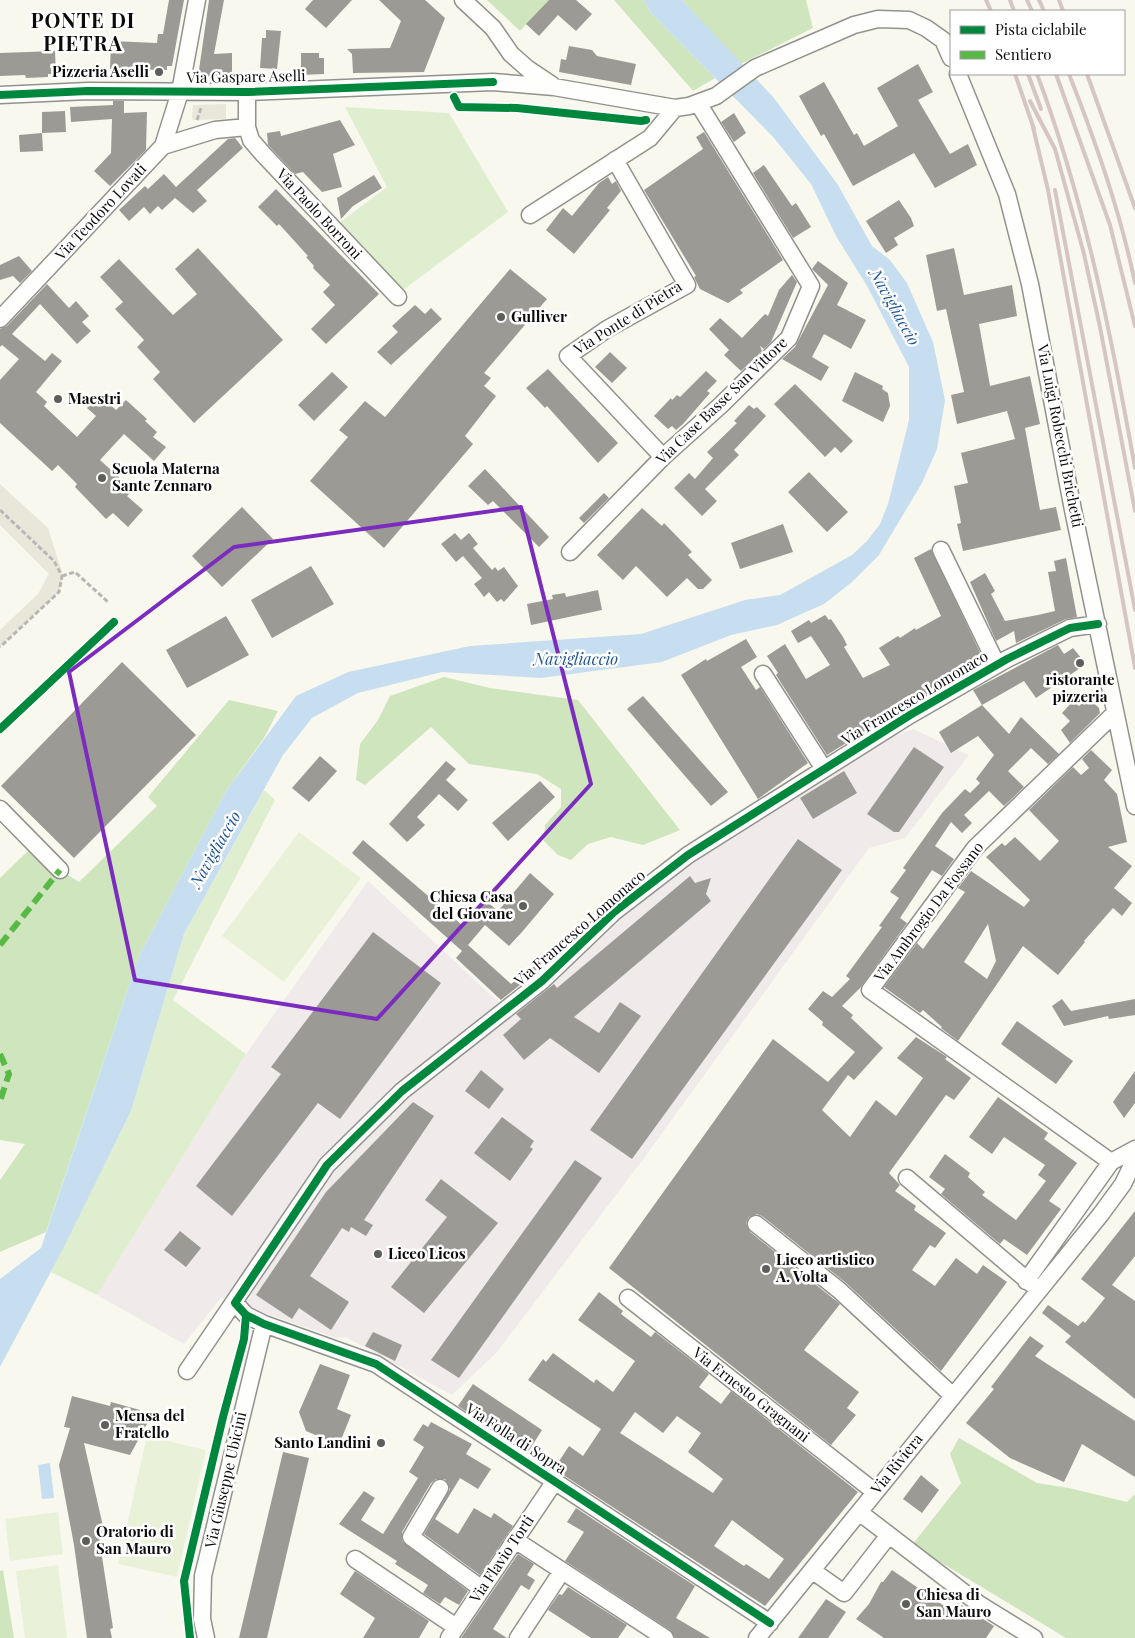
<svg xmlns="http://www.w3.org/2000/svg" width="1135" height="1638" font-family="'Playfair Display',serif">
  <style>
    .industrial { fill: #f0eaeb }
    .green { fill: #dfeecf }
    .forest { fill: #cfe5be }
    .pitch { fill: #e9f2d9 }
    .plaza { fill: #e9e7da }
    .water { fill: #c7def1 }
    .building { fill: #9c9a94; fill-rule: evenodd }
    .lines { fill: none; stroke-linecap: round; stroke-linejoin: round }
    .minor-casing { stroke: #92928d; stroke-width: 19 }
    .path { stroke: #b7b7b5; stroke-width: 3; stroke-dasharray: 5 2.5; stroke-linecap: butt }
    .minor { stroke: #fefefc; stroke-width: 16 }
    .rail { stroke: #d5c6c4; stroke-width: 4 }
    .quiet { stroke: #58b947; stroke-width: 6; stroke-dasharray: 12 6; stroke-linecap: butt }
    .cycleway-casing { stroke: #fff; stroke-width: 11 }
    .cycleway { stroke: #00873e; stroke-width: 8 }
    .marked { fill: none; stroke: #7b2cbf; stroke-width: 4; stroke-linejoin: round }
    .poi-dot { fill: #5e5e5a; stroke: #fff; stroke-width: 2 }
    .labels { text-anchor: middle; stroke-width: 5; stroke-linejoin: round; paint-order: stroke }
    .poi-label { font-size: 15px; font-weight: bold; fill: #0b0b0b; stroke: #fff; text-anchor: start }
    .street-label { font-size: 15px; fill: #0b0b0b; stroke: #fff }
    .water-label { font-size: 16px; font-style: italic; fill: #1d5493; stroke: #fff }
    .district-label { font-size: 20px; font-weight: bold; letter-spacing: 1px; fill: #0b0b0b; stroke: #fff }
  </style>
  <rect width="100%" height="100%" fill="#f9f8ee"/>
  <path class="industrial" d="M913,729L969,755L905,838L869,848L644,1158L497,1352L452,1395L346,1337L336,1338L221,1298L184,1344L97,1295L246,1054L368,881L505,1008L545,970L599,913L695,838L816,764Z"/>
  <path class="green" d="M345,107L449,113L508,212L403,290L335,226L387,187Z
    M264,790L275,800L173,1000L246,1054L97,1295L51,1272L131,1111L184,934Z"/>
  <path class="forest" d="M487,0H549L520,31Z
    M614,0H644L651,13L715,78L693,91Z
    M682,0H806L813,28L741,64Z
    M444,677L490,688L578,700L680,830L643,845L611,837L588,844L571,860L558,855L544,841L545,825L561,807V789L537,774L469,764L431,727L365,785L356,780L360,744L378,720L390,696Z
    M229,700L278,711L264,738L226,791L139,956L46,1232L0,1252V1180L25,1144L0,1140V878L29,850L79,882L157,806L148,797Z
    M959,1438L1037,1483L1069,1488L1127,1502L1135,1494V1638H1066L912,1545L961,1483L950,1454Z
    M3,1570L14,1638H0V1571Z"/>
  <path class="pitch" d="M299,832L361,878L284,982L222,936Z
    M147,1436L206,1450L177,1577L118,1564Z
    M58,1512L63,1554L10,1561L5,1519Z
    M58,1565L67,1638H25L16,1571Z"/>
  <path class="plaza" d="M226,104V119L193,120L192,118L193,105Z
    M0,484L48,528L63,575L59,592L0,647V630L38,594L49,574L0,525Z"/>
  <path class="water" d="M644,0H682L774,98L838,185L872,246L890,260L907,283L933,342L945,400L937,449L922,483L879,555L852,582L824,604L777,625L731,635L662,662L541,678L442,672L358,693L312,718L283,755L184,934L131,1111L63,1249L0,1367V1279L41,1248L139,956L226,791L296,696L348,672L470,646L641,634L745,600L780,595L852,555L867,541L880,524L888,504L909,420V367L867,286L836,236L811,184L774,138L651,13Z
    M50,1463L54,1498L42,1499L38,1465Z"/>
  <path class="building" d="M169,0H184L172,66H167V70L110,69L111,41L157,43L158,34H163Z
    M209,0H224L214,54L232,53V76L198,77Z
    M313,0H352L326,28L305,9Z
    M379,0H425L445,18L424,72L353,73L352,54L347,49L390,48L401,21Z
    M549,0H576L592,14L576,31L558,15L539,36L526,24Z
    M266,30L281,31L277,69L260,68L262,38H266Z
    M569,46L592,50L597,56L636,64L631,85L559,72L561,59L566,60Z
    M55,51L56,74H48V77L26,78L25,75L0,76V53Z
    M301,53H319V58H324V74L301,75Z
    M918,64L933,92L918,100L950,154L968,144L977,165L935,188L914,153L853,186L824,134L821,136L799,96L824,82L854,135L857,133L864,146L898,126L877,88Z
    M113,101H124V113L147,112L146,150L110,186L94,171L111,153L112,119L71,122L70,107L113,105Z
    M65,111L66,132L42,133L43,151L20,152L19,135L42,133V112Z
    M734,113L746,133L734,142L721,122Z
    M340,120L355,145L333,154L342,187L322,192L303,172L295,174L268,145L267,133L280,131L281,136Z
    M704,132L783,260L740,290L743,293L728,303L700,289L694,277L696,276L644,190L703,149L696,137Z
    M235,138L243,148L197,190L207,201L193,213L175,198L162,210L158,206L150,214L144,207L129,221L119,210L145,186L148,189L164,174L176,187L228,139Z
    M764,165L792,206L796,203L811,227L793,238L753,173Z
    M374,175L382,188L353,206L341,219L337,198Z
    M608,177L612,184L616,181L621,191L607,208L610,210L574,254L546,230L563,208L572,216L599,183Z
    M276,189L379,294L326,344L311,329L335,305L323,292L330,285L313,268L314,266L306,257L308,256L279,224L277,226L258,207Z
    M899,200L911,218L914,226L894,238L898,245L886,253L866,221Z
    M198,248L283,340L194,423L153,379L160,372L137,347L144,340L115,309L123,302L100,277L119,259L173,315L197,294L175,269Z
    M954,248L964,295L1012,285L1017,316L979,324L990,386L1030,376L1040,424L1025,428L1040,510L1056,507L1061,530L963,551L957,524L961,523L954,486L968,483L961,453L1015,439L1007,411L957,424L951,395L964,392L946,309L937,311L926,255Z
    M19,256L32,271L20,283L13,276L0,280V265Z
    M818,261L848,283L837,305L866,320L851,349L824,334L812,357L829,367L821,381L782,359L795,347L828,285L812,269Z
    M510,269L547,299L484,373L491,378L484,386L496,396L465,436L473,444L384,548L310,481L348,437L339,430L365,401L385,417Z
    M792,275L797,282L771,342L764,349L760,346L762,351L741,371L724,355L729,350L709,329L720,318L742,338L765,314L768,316L779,290Z
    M47,284L69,308L76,301L89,316L82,322L91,331L77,344L40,304L12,334L45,361L52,353L62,361L36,392L47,402L44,406L77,437L96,416L87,408L99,395L116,410L126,400L147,419L145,421L157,432L153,437L166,447L154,461L124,434L100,460L133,490L127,496L143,510L128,527L113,513L106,519L75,487L77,484L58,465L52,471L0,423V380L19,359L2,345L0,347V329L7,326Z
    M415,305L425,314L431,308L442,319L391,365L377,352L398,332L392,326Z
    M610,352L627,368L612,383L595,367Z
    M548,369L618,443L598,463L547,406L545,408L526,388Z
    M706,371L717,381L707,391L710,393L683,424L676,430L672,426L668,429L654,416L671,398L672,400L677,395L680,397Z
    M332,372L348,387L314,421L298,405Z
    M855,372L883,386L882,389L888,393L890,406L883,422L842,401Z
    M795,384L853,441L841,453L835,447L825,457L774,404Z
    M749,405L754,409L757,407L766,416L734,450L739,455L705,489L717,501L702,516L674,488L689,473L695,479L713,458L707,452L737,423L734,421Z
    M485,469L549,537L539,547L493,501L488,505L468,486Z
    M809,472L848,512L827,532L788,492Z
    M604,493L609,498L584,523L579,518Z
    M242,507L273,539L222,587L192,556Z
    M642,508L662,526L664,523L692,552L688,555L712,580L703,589H698L687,578L667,597L636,566L623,580L597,555Z
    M783,524L793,552L740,569L731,543Z
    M455,533L461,540L469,533L478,544L473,548L492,570L495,567L498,571L504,567L518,586L504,602L501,599L497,602L489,592L484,597L474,584L482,578L463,556L456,562L441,544Z
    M931,549L984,661L913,702L909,695L867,722L870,728L827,755L776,675L778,673L767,656L785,644L806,679L830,665L811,636L798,643L791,631L809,620L811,623L825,615L829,620L831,619L843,637L847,645L844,647L863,678L890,665L879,648L898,636L900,638L915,628L916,630L941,616L914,558Z
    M1066,558L1077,617L1066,619L1016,643L1014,631L996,641L970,582L985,573L995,591L991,594L1005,621L1038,615L1055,611L1048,572L1056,571L1054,561Z
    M311,566L334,604L272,638L251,600Z
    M598,590L602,610L531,625L527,604L553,599L552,595L565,593L566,597Z
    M226,616L249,655L187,688L166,650Z
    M746,639L757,657L741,667L756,690L760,687L808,763L758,799L681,675L706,659L707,661Z
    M1058,645L1064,654L1073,648L1086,664L1036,698L1024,681L982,705L973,690Z
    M122,662L196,735L74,858L1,786Z
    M643,696L728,792L711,806L627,709Z
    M1088,697L1099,708L1100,713L1070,743L1061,730L1070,721L1062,713L1073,701L1079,706Z
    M982,705L1009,734L1021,717L1059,754L1048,764L1031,748L1008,771L1024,787L1004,806L989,791L964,815L972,823L962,833L951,822L935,846L954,859L942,876L932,870L900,918L907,923L860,988L842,1006L853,1015L851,1018L883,1048L854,1080L848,1075L822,1110L850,1137L876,1100L896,1116L923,1078L897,1058L916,1037L947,1057L945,1059L971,1078L954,1100L946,1095L889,1173L900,1185L895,1191L916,1206L914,1210L946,1233L935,1248L930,1245L912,1270L935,1286L956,1258L977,1274L983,1265L1007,1282L941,1371L845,1282L762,1216L757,1214L749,1217L746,1223L750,1232L840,1304L804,1350L859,1392L847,1408L856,1415L831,1445L609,1268L773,1039L828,1082L855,1052L822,1025L823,1022L808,1009L823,991L832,997L850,979L846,976L882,927L879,926L899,898L890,892L906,870L903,868L942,813L965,789L970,793L980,783L976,779L994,755L978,736L951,753L939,732Z
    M914,747L944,767L899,832H894L867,814Z
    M1091,750L1112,770L1104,780L1117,794L1127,842L1108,847L1132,866L1114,888L1132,903L1122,916L1113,908L1084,941L1085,942L1058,975L1023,946L958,1041L941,1028L942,1027L923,1010L920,1013L884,987L917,943L923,949L965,892L958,888L971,871L1024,907L1030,900L986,857L1002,843L1005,846L1015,837L1040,861L1059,841L1029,810L1073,767L1081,775L1089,768L1082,759ZM988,924L996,961L987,979L964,962Z
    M320,756L337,771L309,802L292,788Z
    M446,761L456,769L446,780L468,800L458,811L439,794L417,817L425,825L407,842L389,824Z
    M844,771L857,793L813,819L800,798Z
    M540,781L555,797L508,841L492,823Z
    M798,839L842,870L632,1159L590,1130Z
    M363,840L463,926L485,900L498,911L530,873L554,894L522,932L509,946L485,925L468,945L511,984L537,964L541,968L501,1000L456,958L462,951L352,853Z
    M690,876L695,883L711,878L706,894L711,901L574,1017L599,1033L620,1002L641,1016L599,1073L550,1038L524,1060L503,1035L521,1019L516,1014L554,984L557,988Z
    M373,932L441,983L340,1119L318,1103L232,1216L196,1186L281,1074L271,1067Z
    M1062,999L1071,1011L1135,999V1015L1109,1019L1108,1016L1064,1026L1052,1006Z
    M1017,1021L1073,1061L1056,1084L1001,1044Z
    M481,1070L504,1089L489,1109L465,1091Z
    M1135,1071V1103L1124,1118L1113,1102Z
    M998,1097L1048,1133L1044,1139L1077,1163L1049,1201L1061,1209L1027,1255L1004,1239L1000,1244L941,1194L945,1189L929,1177L945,1154L970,1173L968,1177L985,1192L982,1195L1016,1220L1046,1181L1038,1175L1045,1165L1004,1137L992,1154L969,1137Z
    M413,1102L434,1116L364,1220L373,1225L366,1236L351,1227L349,1232L342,1228L310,1276L349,1302L331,1330L299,1308L292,1319L256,1295L326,1192Z
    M502,1117L534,1141L530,1147L533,1149L510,1181L474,1153Z
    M575,1160L602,1178L459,1378L431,1360Z
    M441,1179L498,1223L424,1313L391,1287L447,1217L425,1200Z
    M1135,1211V1256L1112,1285L1135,1301V1399L1065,1342L1071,1336L1042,1313L1048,1305L1078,1326L1083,1321L1085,1323L1105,1298L1081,1279Z
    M180,1231L201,1248L186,1267L164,1250Z
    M599,1292L623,1311L621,1314L651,1337L655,1332L709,1374L699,1387L721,1404L731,1391L858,1492L765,1606L554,1469L569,1446L583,1456L601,1429L528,1380L543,1359L546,1362L553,1353L594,1383L596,1379L613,1392L635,1361L578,1320ZM635,1412L663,1433L677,1416L701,1433L688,1452L723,1479L713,1493L620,1433ZM732,1520L784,1559L769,1579L746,1564L744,1566L714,1546Z
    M373,1332L402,1345L395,1361L365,1346Z
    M1030,1336L1044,1346L1035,1356L1135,1421V1477L1082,1444L1064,1482L1010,1458L966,1423L994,1389L991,1387Z
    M320,1364L350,1375L337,1409L351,1415L339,1445L306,1431L299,1412Z
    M473,1384L542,1430L528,1452L458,1406Z
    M72,1396L110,1406L111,1402L140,1410L142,1420L148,1422L130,1455L84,1443L105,1535L99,1537L113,1628L110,1629L112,1638H87L74,1545L59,1465L70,1428L64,1427Z
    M431,1422L472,1444L466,1454L491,1469L478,1489L460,1478L435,1519L458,1534L474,1508L491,1518L494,1513L513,1526L480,1575L424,1534L450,1489L445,1479H436L431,1483L402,1532V1541L468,1591L459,1605L445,1597L440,1604L423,1593L428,1585L395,1564L397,1561L339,1524L364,1491L375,1498L361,1520L383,1534L418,1478L409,1472L424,1447L413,1440L423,1424L428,1427Z
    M283,1452L309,1458L267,1638H239Z
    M921,1475L939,1490L922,1513L903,1499Z
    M576,1508L695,1586L676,1618L710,1638H675L670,1630L565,1561L584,1532L567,1522Z
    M518,1554L534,1564L527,1575L535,1580L529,1590L521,1585L493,1629L507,1638H461Z
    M892,1570L953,1612L958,1603L994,1626L986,1638H884L856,1619L869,1604L881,1582H883Z
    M355,1571L429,1621L419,1638H363L375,1618L340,1594Z
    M568,1587L627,1625L618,1638H591L548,1610L559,1594L562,1595Z
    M826,1599L846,1612L828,1638H798Z"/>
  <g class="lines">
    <defs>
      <path id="minor" d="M463,0L493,28L511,54L528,69L552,85
        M958,74L1007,194L1030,284L1073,510L1135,806
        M0,95L88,91L247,92L493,82L554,87L675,108L689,106L716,96L755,68L854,25L878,19L909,20L926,28L943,40L951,58
        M247,127L251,140L263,154L398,297
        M163,146L215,130L247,127V92
        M615,160L687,285L607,329L568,356L663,457
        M530,215L650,138L675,108
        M0,319L163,146L180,92L197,0
        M941,550L997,665
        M570,552L663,457L721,405L789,338L811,286L698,103
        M763,674L824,769
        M0,809L60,870
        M1111,1162L870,990L975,848L1115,713
        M907,1178L1035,1287
        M756,1224L839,1290L953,1396
        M1026,1281L1111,1162L1135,1149
        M628,1298L875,1492
        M235,1303L246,1315L264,1324L376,1364L770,1623
        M187,1371L327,1165L402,1091L542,981L614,912L688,855L910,715L1007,659L1070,628L1098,624
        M440,1488L411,1537L482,1589
        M859,1512L979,1604L1034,1638
        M515,1540L665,1638
        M355,1559L456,1627
        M813,1571L844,1593L889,1535
        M206,1638L202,1619L203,1576L264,1324
        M449,1638L555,1481
        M518,1638L562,1571
        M757,1638L1101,1214L1123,1184L1135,1159"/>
    </defs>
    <use href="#minor" class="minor-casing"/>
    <path class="path" d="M197,120L201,108
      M0,510L54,561L62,576L59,592L0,647
      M62,576L75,572L108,602"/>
    <use href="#minor" class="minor"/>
    <path class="rail" d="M986,0L991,11
      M1010,0L1014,11
      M1027,0L1032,11
      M1039,0L1044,11
      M1059,0L1063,11
      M1015,74L1034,129
      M1028,74L1041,109
      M1037,74C1085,202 1111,334 1135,468
      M1056,74L1110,225L1135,326
      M1069,74C1096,143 1120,211 1135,283
      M1087,74L1135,208
      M1030,101L1055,149L1084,254L1100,327L1135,511
      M1032,123L1048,190L1135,668
      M1055,190L1135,610"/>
    <path class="quiet" d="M0,945L60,870
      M0,1054L9,1074L0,1101"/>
    <defs>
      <path id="cycleway" d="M0,95L88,91L247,92L493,82
        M454,97L459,107L517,108L641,121L646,120
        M0,729L114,622
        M770,1623L376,1364L264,1324L246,1315L235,1303L327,1165L402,1091L542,981L614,912L688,855L910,715L1007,659L1070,628L1098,624
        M190,1638L184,1581L223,1417L244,1339L246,1315"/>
    </defs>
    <use href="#cycleway" class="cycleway-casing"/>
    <use href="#cycleway" class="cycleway"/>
  </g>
  <path class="marked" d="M521,507L591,784L377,1019L135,980L69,672L234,547Z"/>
  <g class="poi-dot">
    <circle cx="159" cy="72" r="5"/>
    <circle cx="501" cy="317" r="5"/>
    <circle cx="58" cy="399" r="5"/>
    <circle cx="102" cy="478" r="5"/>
    <circle cx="1080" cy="663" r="5"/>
    <circle cx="523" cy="906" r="5"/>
    <circle cx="378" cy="1254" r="5"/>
    <circle cx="766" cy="1269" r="5"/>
    <circle cx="105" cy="1425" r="5"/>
    <circle cx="381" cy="1443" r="5"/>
    <circle cx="86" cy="1541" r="5"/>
    <circle cx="906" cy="1604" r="5"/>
  </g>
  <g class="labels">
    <g class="poi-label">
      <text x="149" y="77" text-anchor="end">Pizzeria Aselli</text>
      <text x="511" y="322">Gulliver</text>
      <text x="68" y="404">Maestri</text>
      <text x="112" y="474">Scuola Materna<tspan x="112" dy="17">Sante Zennaro</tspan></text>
      <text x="1080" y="685" text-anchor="middle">ristorante<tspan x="1080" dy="17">pizzeria</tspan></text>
      <text x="513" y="902" text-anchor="end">Chiesa Casa<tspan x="513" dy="17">del Giovane</tspan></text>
      <text x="388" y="1259">Liceo Licos</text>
      <text x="776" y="1265">Liceo artistico<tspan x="776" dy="17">A. Volta</tspan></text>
      <text x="115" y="1421">Mensa del<tspan x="115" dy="17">Fratello</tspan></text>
      <text x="371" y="1448" text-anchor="end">Santo Landini</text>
      <text x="96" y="1537">Oratorio di<tspan x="96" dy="17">San Mauro</tspan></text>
      <text x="916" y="1600">Chiesa di<tspan x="916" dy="17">San Mauro</tspan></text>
    </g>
    <g class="street-label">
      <text transform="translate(246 77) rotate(-1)" y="5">Via Gaspare Aselli</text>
      <text transform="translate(101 212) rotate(-47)" y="5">Via Teodoro Lovati</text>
      <text transform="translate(319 214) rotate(47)" y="5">Via Paolo Borroni</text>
      <text transform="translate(628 318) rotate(-32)" y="5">Via Ponte di Pietra</text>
      <text transform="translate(722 401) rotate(-44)" y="5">Via Case Basse San Vittore</text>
      <text transform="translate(1060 436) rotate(79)" y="5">Via Luigi Robecchi Brichetti</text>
      <text transform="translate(915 698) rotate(-31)" y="5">Via Francesco Lomonaco</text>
      <text transform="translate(929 912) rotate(-53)" y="5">Via Ambrogio Da Fossano</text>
      <text transform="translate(580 928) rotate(-41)" y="5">Via Francesco Lomonaco</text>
      <text transform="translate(751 1395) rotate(38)" y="5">Via Ernesto Gragnani</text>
      <text transform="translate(516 1439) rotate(33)" y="5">Via Folla di Sopra</text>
      <text transform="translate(897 1464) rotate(-51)" y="5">Via Riviera</text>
      <text transform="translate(226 1480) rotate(-77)" y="5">Via Giuseppe Ubicini</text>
      <text transform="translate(502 1559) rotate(-56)" y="5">Via Flavio Torti</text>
    </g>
    <g class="water-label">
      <text transform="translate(895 307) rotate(61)" y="6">Navigliaccio</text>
      <text x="576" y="665">Navigliaccio</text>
      <text transform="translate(215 849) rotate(-60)" y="6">Navigliaccio</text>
    </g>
    <g class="district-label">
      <text x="83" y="28">PONTE DI<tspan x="83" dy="23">PIETRA</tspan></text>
    </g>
  </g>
  <rect x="950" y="10" width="175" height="65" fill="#ffffff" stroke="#9d9d9d"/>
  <rect x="960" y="26" width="25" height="8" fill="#00873e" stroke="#9d9d9d"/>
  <text x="995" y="35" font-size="15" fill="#0b0b0b">Pista ciclabile</text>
  <rect x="960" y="51" width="25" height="8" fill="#58b947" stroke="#9d9d9d"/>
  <text x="995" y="60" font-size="15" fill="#0b0b0b">Sentiero</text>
</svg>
